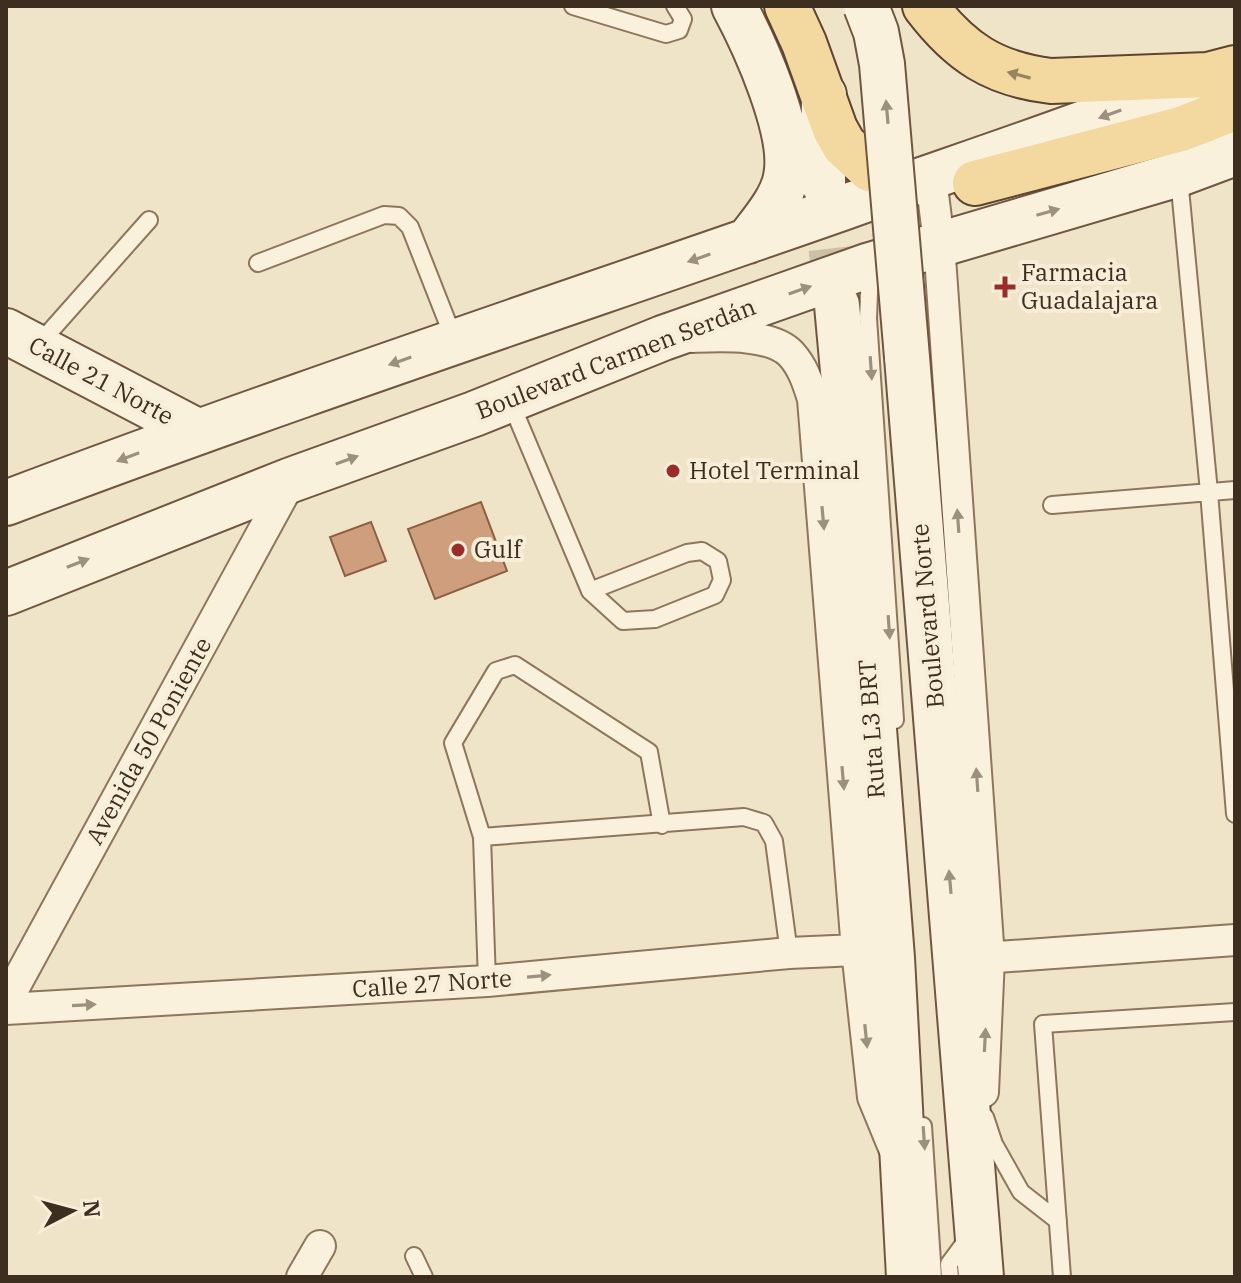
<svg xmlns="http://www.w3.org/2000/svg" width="1241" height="1283" font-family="'IBM Plex Serif',serif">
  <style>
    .building { fill: #cf9f7d; stroke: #8d5f41; stroke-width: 2 }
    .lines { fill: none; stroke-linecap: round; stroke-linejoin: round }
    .secondary-tunnel { stroke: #ccc0a6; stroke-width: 44; stroke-dasharray: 44 22; stroke-linecap: butt }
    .lane-casing { stroke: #8d765c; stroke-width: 20 }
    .street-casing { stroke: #8d765c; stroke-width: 34 }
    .secondary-casing { stroke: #6f573f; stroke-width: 48 }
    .primary-casing { stroke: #5b4430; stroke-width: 48 }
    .lane { stroke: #faf1dc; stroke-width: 16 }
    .street { stroke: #faf1dc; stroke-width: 30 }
    .secondary { stroke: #faf1dc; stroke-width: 44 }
    .primary { stroke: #f3d9a0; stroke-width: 44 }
    .secondary-bridge-casing { stroke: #6f573f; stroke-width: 48; stroke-linecap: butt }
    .secondary-bridge { stroke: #faf1dc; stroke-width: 44 }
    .oneway { fill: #988460 }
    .oneway2 { fill: #9c907e }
    .poi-dot { fill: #9e2a2b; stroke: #f7eed8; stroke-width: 3 }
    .labels { text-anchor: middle; stroke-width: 8; stroke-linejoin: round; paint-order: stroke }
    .poi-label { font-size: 24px; fill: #3d2e20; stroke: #f7eed8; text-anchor: start }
    .street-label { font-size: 24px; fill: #3d2e20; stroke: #f7eed8 }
  </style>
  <rect width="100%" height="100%" fill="#f0e4c8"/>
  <path class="building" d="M481,502L507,571L435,599L408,529Z
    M371,522L386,561L345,576L330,537Z"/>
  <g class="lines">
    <path class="secondary-tunnel" d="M823,183L837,305"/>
    <defs>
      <path id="lane" d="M573,6L666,34L679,30L683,19L675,6
        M1179,178L1209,492L1235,814
        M258,263L384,215L399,216L410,227L454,339
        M870,268L868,318L895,720
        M38,345L149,220
        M510,401L590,591L623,621L655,619L715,595L722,580L718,561L702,551L687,553L590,591
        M1052,505L1235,490
        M482,837L453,743L496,671L515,665L649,752L662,825
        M487,981L482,837L744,817L764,823L774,841L789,953
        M985,1117L994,1144L1021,1192L1058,1221
        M923,1126L933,1277
        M414,1256L424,1277
        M950,1277L949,1264L969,1237
        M1062,1277L1043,1024L1235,1012"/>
      <path id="street" d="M931,178L939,243L989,958L983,1092
        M693,337C720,336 771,333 791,354C803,367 808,383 813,399L857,950L873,1097L894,1148
        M970,959L1235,940
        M6,1002L291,480
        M6,1009L487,981L789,953L857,950
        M302,1277L320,1246"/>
      <path id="secondary" d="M734,6C755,45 795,133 786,177C782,200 762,222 748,241
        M823,183L824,95
        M837,305L864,602L892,958L909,1277
        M6,331L197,431
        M907,357L981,1277
        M6,503C283,398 565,305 845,207C965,164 1087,125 1205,76
        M6,593L291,480L474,414L663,338L870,265L1179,174L1235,153"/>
      <path id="primary" d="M787,6L804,43L835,129L844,145L870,169
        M925,6C960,52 993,74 1051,81L1208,75L1235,68
        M975,183L1181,129L1235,108"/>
    </defs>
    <use href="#lane" class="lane-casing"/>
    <use href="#street" class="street-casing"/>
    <use href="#secondary" class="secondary-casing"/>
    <use href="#primary" class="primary-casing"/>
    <use href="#lane" class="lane"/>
    <use href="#street" class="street"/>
    <use href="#secondary" class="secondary"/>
    <use href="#primary" class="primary"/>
    <defs>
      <path id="secondary-bridge" d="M866,6L876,32L882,64L907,357"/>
    </defs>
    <use href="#secondary-bridge" class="secondary-bridge-casing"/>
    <use href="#secondary-bridge" class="secondary-bridge"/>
  </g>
  <defs><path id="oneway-solid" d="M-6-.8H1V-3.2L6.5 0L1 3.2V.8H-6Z" transform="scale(2)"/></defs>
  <use class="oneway" href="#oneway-solid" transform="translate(1019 75) rotate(-165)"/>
  <g class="oneway2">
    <use href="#oneway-solid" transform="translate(887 112) rotate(-95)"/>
    <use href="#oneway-solid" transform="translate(1110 114) rotate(160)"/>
    <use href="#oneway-solid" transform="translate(1048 212) rotate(-16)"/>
    <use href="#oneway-solid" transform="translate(699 258) rotate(161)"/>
    <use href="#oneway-solid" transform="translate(800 290) rotate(-19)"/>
    <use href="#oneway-solid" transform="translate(400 361) rotate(161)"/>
    <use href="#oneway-solid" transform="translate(871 368) rotate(86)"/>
    <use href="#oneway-solid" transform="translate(128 457) rotate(159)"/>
    <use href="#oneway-solid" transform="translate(347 460) rotate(-20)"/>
    <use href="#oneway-solid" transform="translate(823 518) rotate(85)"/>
    <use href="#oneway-solid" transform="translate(958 521) rotate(-94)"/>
    <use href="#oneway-solid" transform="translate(78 563) rotate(-21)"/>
    <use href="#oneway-solid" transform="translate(889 627) rotate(86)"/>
    <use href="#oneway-solid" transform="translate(843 778) rotate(85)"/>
    <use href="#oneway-solid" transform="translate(977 780) rotate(-94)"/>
    <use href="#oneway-solid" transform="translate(950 882) rotate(-95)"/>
    <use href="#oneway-solid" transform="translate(539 976) rotate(-5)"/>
    <use href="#oneway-solid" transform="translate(84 1005) rotate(-3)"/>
    <use href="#oneway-solid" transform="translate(866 1036) rotate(84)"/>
    <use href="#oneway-solid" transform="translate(985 1040) rotate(-87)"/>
    <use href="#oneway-solid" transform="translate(924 1138) rotate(86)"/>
  </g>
  <g class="poi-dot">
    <path d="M1001 275h8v8h8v8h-8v8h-8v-8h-8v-8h8z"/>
    <circle cx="673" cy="471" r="8"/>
    <circle cx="458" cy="550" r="8"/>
  </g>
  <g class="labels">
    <g class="poi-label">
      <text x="1021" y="281">Farmacia<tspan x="1021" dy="28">Guadalajara</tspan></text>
      <text x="689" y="479">Hotel Terminal</text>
      <text x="474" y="558">Gulf</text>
    </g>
    <g class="street-label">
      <text transform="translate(616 359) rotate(-21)" y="8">Boulevard Carmen Serdán</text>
      <text transform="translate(101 381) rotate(28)" y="8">Calle 21 Norte</text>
      <text transform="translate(928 616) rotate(-95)" y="8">Boulevard Norte</text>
      <text transform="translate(872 729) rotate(-94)" y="8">Ruta L3 BRT</text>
      <text transform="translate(149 741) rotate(-61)" y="8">Avenida 50 Poniente</text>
      <text transform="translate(432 984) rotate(-4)" y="8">Calle 27 Norte</text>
    </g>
  </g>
  <rect width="1241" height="1283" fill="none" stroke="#3d2e20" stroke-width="16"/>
  <g transform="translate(72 1211) rotate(84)" stroke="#f7eed8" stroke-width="6" paint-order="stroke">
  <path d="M0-6L14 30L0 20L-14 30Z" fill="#3d2e20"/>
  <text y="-12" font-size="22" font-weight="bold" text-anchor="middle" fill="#3d2e20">N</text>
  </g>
</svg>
